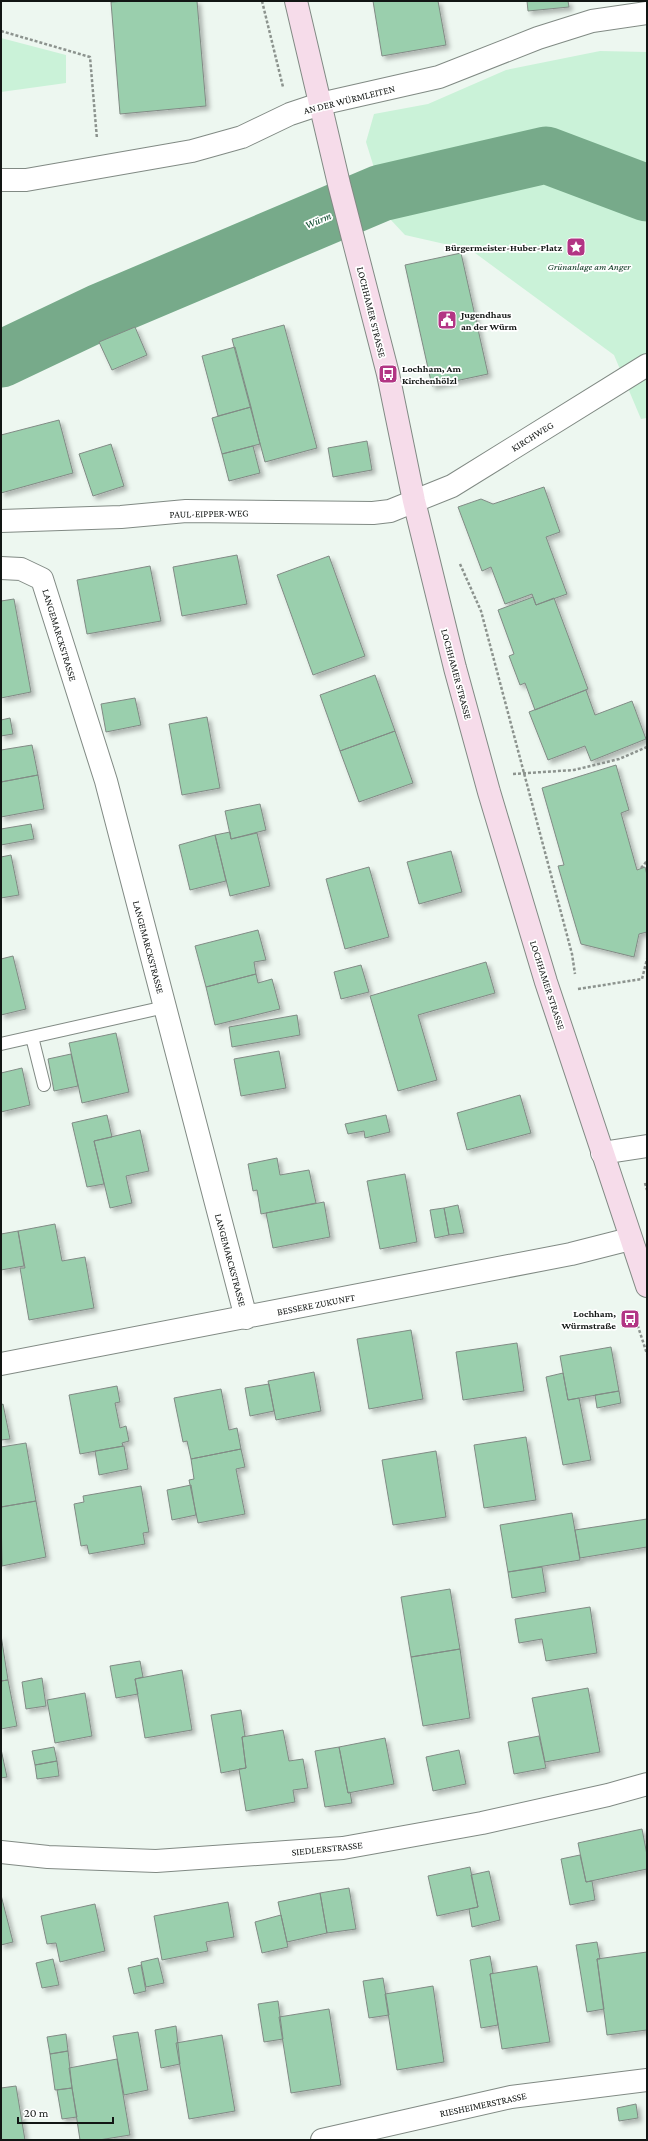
<svg xmlns="http://www.w3.org/2000/svg" width="648" height="2141" font-family="'Crimson Pro',serif">
  <style>
    .green { fill: #caf2d8 }
    .lines { fill: none; stroke-linecap: round; stroke-linejoin: round }
    .river { stroke: #77aa8a; stroke-width: 57 }
    .building { fill: #9acfad; stroke: #818b85; filter: url(#shadow) }
    .lane-casing { stroke: #818a84; stroke-width: 14 }
    .street-casing { stroke: #818a84; stroke-width: 24 }
    .secondary-casing { stroke: #818a84; stroke-width: 24 }
    .path { stroke: #8c938e; stroke-width: 2.5; stroke-dasharray: 3 2; stroke-linecap: butt }
    .lane { stroke: #fff; stroke-width: 12 }
    .street { stroke: #fff; stroke-width: 22 }
    .secondary { stroke: #f6dcea; stroke-width: 22 }
    .labels { text-anchor: middle; stroke-width: 3.5; stroke-linejoin: round; paint-order: stroke }
    .street-label { font-size: 10px; fill: #121614; stroke: #fff }
    .poi-label { font-size: 10px; font-weight: bold; fill: #121614; stroke: #fff; text-anchor: end }
    .park-label { font-size: 10px; font-style: italic; fill: #09341e; stroke: #fff }
    .water-label { font-size: 11px; font-style: italic; fill: #0c4c2d; stroke: #fff }
  </style>
  <defs>
    <filter id="shadow"><feDropShadow dx="3.5" dy="3.5" stdDeviation="2" flood-color="#0004"/></filter>
  </defs>
  <rect width="100%" height="100%" fill="#edf7f0"/>
  <path class="green" d="M1,38L66,55V83L1,92Z
    M600,51L647,52V418L641,419L614,355L471,250L405,235L390,219L366,142L374,114L428,104L506,70Z"/>
  <g class="lines">
    <path class="river" d="M1,359L100,312L381,193L546,155L647,193"/>
  </g>
  <path class="building" d="M126,1H197L206,106L120,114L111,2Z
    M373,1H438L446,45L382,56Z
    M527,1H568L569,7L528,11Z
    M461,253L488,374L432,386L405,265Z
    M284,325L317,448L265,462L232,339Z
    M135,327L147,355L112,370L99,342Z
    M235,347L251,407L218,416L202,356Z
    M251,407L260,444L222,454L212,418Z
    M59,420L73,473L1,493V435Z
    M367,441L372,470L333,477L328,448Z
    M111,444L124,486L93,496L79,454Z
    M253,446L260,473L229,481L222,454Z
    M544,487L560,532L546,537L567,594L536,605L532,594L505,604L491,567L482,571L458,507L481,499L493,504Z
    M237,555L247,604L182,616L173,567Z
    M329,556L365,656L313,675L277,575Z
    M150,566L161,621L87,634L77,580Z
    M533,597L536,605L554,598L588,689L535,710L525,683L520,685L509,656L514,654L498,610Z
    M14,599L31,692L1,698V601Z
    M375,675L395,731L340,751L320,695Z
    M586,690L595,715L632,701L646,739L591,761L585,746L548,760L529,712Z
    M135,698L141,725L106,732L101,704Z
    M207,717L220,788L182,795L169,724Z
    M10,718L13,734L1,736V720Z
    M395,731L413,783L359,802L340,751Z
    M32,745L38,775L1,782V750Z
    M616,765L629,810L621,813L637,870L645,867L647,875V932L639,934L634,957L581,944L558,866L564,865L542,788Z
    M38,775L44,809L1,817V782Z
    M260,804L266,830L231,839L225,811Z
    M31,824L34,839L1,845V829Z
    M230,832L231,839L257,833L270,886L230,896L215,835Z
    M215,835L226,881L190,890L179,845Z
    M451,851L462,892L419,904L407,862Z
    M11,855L19,895L1,898V857Z
    M369,867L389,937L345,949L326,879Z
    M258,930L266,960L254,962L256,974L206,987L195,946Z
    M13,956L26,1009L1,1015V959Z
    M486,962L495,993L418,1015L437,1080L398,1091L370,996Z
    M361,965L369,992L341,999L334,972Z
    M256,974L258,983L272,979L280,1009L215,1025L206,987Z
    M297,1015L300,1035L232,1047L229,1027Z
    M116,1033L129,1092L82,1103L69,1043Z
    M279,1051L286,1088L241,1096L234,1059Z
    M71,1054L78,1086L54,1091L48,1059Z
    M22,1068L30,1105L1,1112V1073Z
    M520,1095L531,1133L467,1150L457,1113Z
    M107,1115L112,1137L94,1141L104,1184L87,1187L72,1123Z
    M386,1115L390,1132L365,1138L364,1131L348,1134L345,1124Z
    M140,1130L149,1171L126,1176L132,1203L110,1208L94,1141Z
    M277,1158L280,1175L309,1170L316,1203L261,1214L257,1190L253,1191L248,1164Z
    M405,1174L417,1242L380,1249L367,1181Z
    M324,1202L330,1237L273,1248L266,1213Z
    M458,1205L464,1233L449,1235L444,1208Z
    M444,1208L449,1235L435,1238L430,1210Z
    M55,1224L62,1261L85,1257L94,1308L29,1320L20,1268H25L18,1231Z
    M18,1231L24,1266L1,1270V1234Z
    M411,1330L423,1399L369,1409L357,1339Z
    M517,1343L524,1391L463,1400L456,1352Z
    M611,1347L619,1391L568,1400L560,1356Z
    M314,1372L321,1411L276,1420L268,1381Z
    M563,1373L568,1400L579,1398L591,1460L563,1465L546,1377Z
    M269,1384L274,1411L250,1416L245,1388Z
    M117,1386L120,1402L115,1403L120,1428L126,1426L129,1441L122,1443L123,1446L80,1454L69,1395Z
    M221,1389L229,1430L237,1428L241,1449L191,1459L187,1441L183,1442L174,1398Z
    M619,1391L621,1403L597,1408L595,1395Z
    M3,1404L10,1439L1,1440V1405Z
    M526,1437L536,1500L484,1508L474,1445Z
    M26,1443L36,1501L1,1507V1447Z
    M124,1446L128,1469L99,1475L95,1451Z
    M241,1449L245,1467L236,1469L245,1514L198,1523L189,1480L194,1479L191,1459Z
    M436,1451L446,1517L393,1525L382,1460Z
    M191,1485L196,1515L172,1520L167,1490Z
    M141,1486L149,1532L143,1533L145,1544L89,1554L87,1545L81,1546L74,1504L84,1502L83,1496Z
    M36,1501L46,1557L2,1566L1,1507Z
    M572,1513L580,1560L508,1572L500,1525Z
    M647,1519V1547L580,1558L575,1530Z
    M542,1567L546,1592L512,1598L508,1572Z
    M450,1589L460,1649L411,1657L401,1597Z
    M590,1607L597,1653L546,1661L542,1639L519,1643L515,1619Z
    M1,1635L8,1680L1,1681Z
    M460,1649L470,1718L423,1726L411,1657Z
    M140,1661L143,1677L135,1679L138,1694L116,1698L110,1666Z
    M182,1670L192,1730L145,1738L135,1679Z
    M42,1678L46,1706L26,1709L22,1682Z
    M8,1680L17,1726L1,1729V1681Z
    M588,1688L600,1752L545,1762L532,1698Z
    M85,1693L92,1736L55,1743L47,1700Z
    M241,1710L245,1736L242,1737L246,1768L221,1773L211,1715Z
    M283,1730L289,1761L303,1759L308,1788L293,1790L295,1802L246,1811L239,1769L246,1768L242,1737Z
    M539,1736L546,1768L514,1774L508,1742Z
    M385,1738L394,1784L348,1793L339,1747Z
    M54,1747L57,1761L35,1765L32,1751Z
    M339,1747L348,1793L350,1792L352,1803L325,1807L315,1751Z
    M1,1749L7,1777L1,1778Z
    M459,1750L466,1784L433,1791L426,1757Z
    M57,1761L59,1776L37,1779L35,1765Z
    M642,1829L647,1855V1869L586,1882L578,1843Z
    M580,1855L586,1882L592,1881L595,1900L570,1905L561,1859Z
    M470,1867L478,1907L437,1916L428,1876Z
    M489,1871L500,1920L472,1927L469,1909L478,1907L471,1875Z
    M349,1888L356,1929L327,1933L320,1893Z
    M320,1893L327,1933L287,1942L278,1902Z
    M1,1895L13,1942L1,1945Z
    M228,1902L234,1937L206,1942L208,1951L162,1960L154,1916Z
    M95,1904L105,1951L60,1962L56,1943L47,1944L41,1916Z
    M281,1915L288,1947L262,1953L255,1922Z
    M597,1942L600,1959H597L604,2009L587,2012L576,1945Z
    M647,1952V2030L607,2035L597,1959Z
    M490,1956L493,1973L490,1974L498,2025L481,2028L470,1960Z
    M158,1958L164,1983L146,1987L141,1962Z
    M53,1959L59,1985L42,1988L36,1963Z
    M141,1965L146,1991L134,1994L128,1968Z
    M537,1966L550,2042L502,2049L490,1974Z
    M383,1978L389,2015L369,2018L363,1981Z
    M433,1986L444,2062L397,2070L385,1994Z
    M278,2001L283,2039L264,2042L258,2004Z
    M329,2009L341,2085L291,2093L279,2017Z
    M176,2026L180,2064L161,2068L155,2030Z
    M138,2032L148,2090L124,2095L113,2036Z
    M66,2034L68,2051L50,2054L47,2037Z
    M222,2035L235,2111L189,2119L176,2043Z
    M68,2051L72,2088L55,2090L50,2054Z
    M117,2059L130,2135L99,2140H80L69,2068Z
    M16,2086L25,2140H1V2088Z
    M72,2088L77,2117L62,2119L57,2090Z
    M636,2104L638,2118L619,2121L617,2108Z"/>
  <g class="lines">
    <defs>
      <path id="lane" d="M32,1037L44,1085
        M1,1044L165,1007"/>
      <path id="street" d="M1,180H26L192,151L242,137L290,114L320,104L439,77L538,38L592,21L647,13
        M1,521L121,517L186,511L373,513L390,511L452,486L647,365
        M1,568L21,569L42,579L106,781L246,1318
        M602,1153L647,1146
        M1,1364L571,1254L630,1239
        M1,1852L48,1857L156,1861L343,1848L482,1823L608,1795L647,1784
        M322,2140L511,2097L647,2080"/>
      <path id="secondary" d="M296,1L339,184L388,374L414,501L455,668L489,792L546,982L647,1286"/>
    </defs>
    <use href="#lane" class="lane-casing"/>
    <use href="#street" class="street-casing"/>
    <use href="#secondary" class="secondary-casing"/>
    <path class="path" d="M262,1L283,87
      M1,31L90,57L97,139
      M460,564L481,611L572,954L575,974
      M513,774L574,770L619,759L647,747
      M641,868L647,861
      M578,989L642,979L647,959
      M645,1183L647,1190
      M633,1311L647,1354"/>
    <use href="#lane" class="lane"/>
    <use href="#street" class="street"/>
    <use href="#secondary" class="secondary"/>
  </g>
  <defs>
    <symbol id="sight-square" viewBox="-11 -11 22 22"><rect x="-9" y="-9" width="18" height="18" rx="4" fill="#b23584" stroke="#fff"/><path d="M0-6L1.8-2.2L6-1.7L2.9 1.2L3.7 5.4L0 3.3L-3.7 5.4L-2.9 1.2L-6-1.7L-1.8-2.2Z" fill="#fff"/></symbol>
    <symbol id="civic-square" viewBox="-11 -11 22 22"><rect x="-9" y="-9" width="18" height="18" rx="4" fill="#b23584" stroke="#fff"/><path d="M-.6-6.5H3V-4.5H.6V-3L4-1V1h2V6H-6V1h2V-1L-.6-3ZM-1.2 2.5V6h2.4V2.5Z" fill="#fff"/></symbol>
    <symbol id="bus-square" viewBox="-11 -11 22 22"><rect x="-9" y="-9" width="18" height="18" rx="4" fill="#b23584" stroke="#fff"/><path d="M-5-6H5V4H4V6H2V4H-2V6H-4V4H-5ZM-3.5-4V0h7V-4ZM-3.5 1.2v1.5H-2V1.2ZM2 1.2v1.5H3.5V1.2Z" fill="#fff"/></symbol>
  </defs>
  <g fill-rule="evenodd">
    <use href="#sight-square" x="565" y="236" width="22" height="22"/>
    <use href="#civic-square" x="436" y="309" width="22" height="22"/>
    <use href="#bus-square" x="377" y="363" width="22" height="22"/>
    <use href="#bus-square" x="619" y="1308" width="22" height="22"/>
  </g>
  <g class="labels">
    <g class="street-label">
      <text transform="translate(349 99) rotate(-14)" y="4">AN DER WÜRMLEITEN</text>
      <text transform="translate(372 312) rotate(76)" y="4">LOCHHAMER STRASSE</text>
      <text transform="translate(532 436) rotate(-32)" y="4">KIRCHWEG</text>
      <text transform="translate(209 513) rotate(-1)" y="4">PAUL-EIPPER-WEG</text>
      <text transform="translate(60 635) rotate(73)" y="4">LANGEMARCKSTRASSE</text>
      <text transform="translate(457 674) rotate(75)" y="4">LOCHHAMER STRASSE</text>
      <text transform="translate(149 947) rotate(75)" y="4">LANGEMARCKSTRASSE</text>
      <text transform="translate(548 985) rotate(72)" y="4">LOCHHAMER STRASSE</text>
      <text transform="translate(231 1260) rotate(75)" y="4">LANGEMARCKSTRASSE</text>
      <text transform="translate(316 1304) rotate(-11)" y="4">BESSERE ZUKUNFT</text>
      <text transform="translate(327 1848) rotate(-6)" y="4">SIEDLERSTRASSE</text>
      <text transform="translate(483 2104) rotate(-12)" y="4">RIESHEIMERSTRASSE</text>
    </g>
    <g class="poi-label">
      <text x="562" y="251">Bürgermeister-Huber-Platz</text>
      <text x="461" y="318" text-anchor="start">Jugendhaus<tspan x="461" dy="12">an der Würm</tspan></text>
      <text x="402" y="372" text-anchor="start">Lochham, Am<tspan x="402" dy="12">Kirchenhölzl</tspan></text>
      <text x="616" y="1317">Lochham,<tspan x="616" dy="12">Würmstraße</tspan></text>
    </g>
    <g class="park-label">
      <text x="589" y="270">Grünanlage am Anger</text>
    </g>
    <g class="water-label">
      <text transform="translate(318 220) rotate(-23)" y="4">Würm</text>
    </g>
  </g>
  <rect width="648" height="2141" fill="none" stroke="#121614" stroke-width="4"/>
  <path d="M18 2117v6h95v-6" fill="none" stroke="#121614" stroke-width="2"/>
  <text x="24" y="2117" font-size="12" fill="#121614" stroke="#ffffff" stroke-width="3" paint-order="stroke">20 m</text>
</svg>
